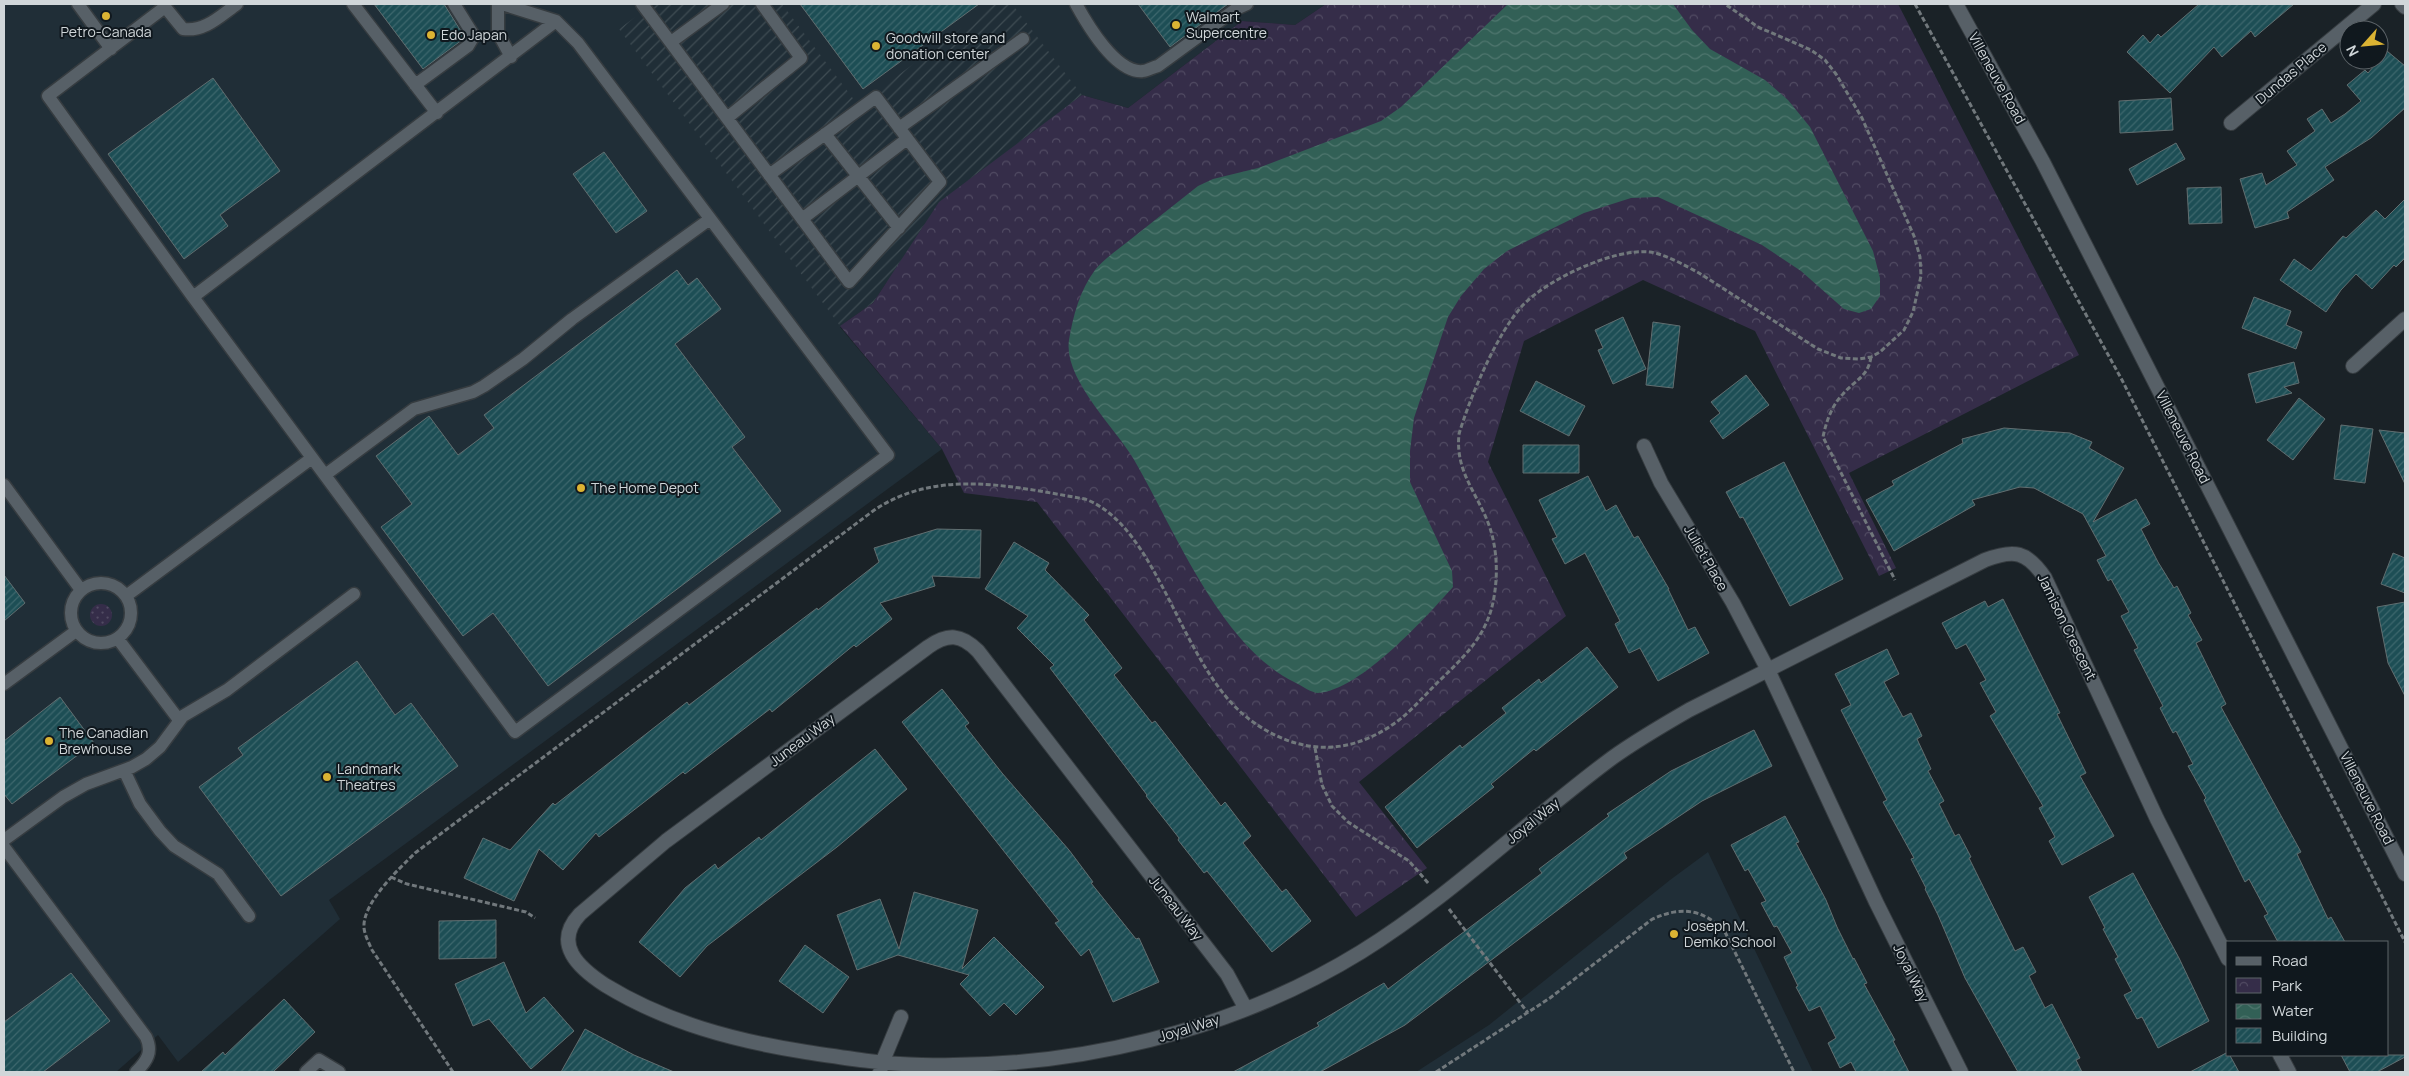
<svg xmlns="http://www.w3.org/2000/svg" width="2409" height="1076" font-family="Manrope,sans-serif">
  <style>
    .built { fill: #202e37 }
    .industrial { fill: url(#industrial-furrows) }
    .park { fill: url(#park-crowns) }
    .garden { fill: url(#garden-dots) }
    .water { fill: url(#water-waves) }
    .building { fill: url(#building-hatch); stroke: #616e70 }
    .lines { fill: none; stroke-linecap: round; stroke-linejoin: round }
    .service-casing { stroke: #363c40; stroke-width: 15 }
    .minor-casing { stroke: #363c40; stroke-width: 16 }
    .secondary-casing { stroke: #363c40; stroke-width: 16 }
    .path { stroke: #71787c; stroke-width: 3; stroke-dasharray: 5 2.5; stroke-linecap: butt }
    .service { stroke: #576067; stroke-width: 12 }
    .minor { stroke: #576067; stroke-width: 14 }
    .secondary { stroke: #576067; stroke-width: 14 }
    .poi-dot { fill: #dbb333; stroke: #10181e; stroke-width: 2 }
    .labels { text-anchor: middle; stroke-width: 4; stroke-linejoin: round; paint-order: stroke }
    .poi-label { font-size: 14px; fill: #d0d6d9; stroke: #10181e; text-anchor: start }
    .street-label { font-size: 14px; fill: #d0d6d9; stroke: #10181e }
  </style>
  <defs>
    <pattern id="industrial-furrows" width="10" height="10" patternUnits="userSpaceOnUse" patternTransform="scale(1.25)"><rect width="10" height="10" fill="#202e37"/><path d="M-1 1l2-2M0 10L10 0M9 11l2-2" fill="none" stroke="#3f4c53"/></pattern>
    <pattern id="park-crowns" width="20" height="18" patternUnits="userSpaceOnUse" patternTransform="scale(1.25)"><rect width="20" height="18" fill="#352d49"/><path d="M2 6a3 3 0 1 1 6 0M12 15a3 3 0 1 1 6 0" fill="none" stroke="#514b63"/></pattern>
    <pattern id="garden-dots" width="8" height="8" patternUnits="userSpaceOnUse" patternTransform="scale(1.25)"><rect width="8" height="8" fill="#352d49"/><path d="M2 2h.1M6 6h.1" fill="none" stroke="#514b63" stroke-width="1.8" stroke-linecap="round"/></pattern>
    <pattern id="water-waves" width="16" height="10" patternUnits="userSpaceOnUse" patternTransform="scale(1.25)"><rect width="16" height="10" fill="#326056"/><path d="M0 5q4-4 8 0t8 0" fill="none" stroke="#4f766e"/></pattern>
    <pattern id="building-hatch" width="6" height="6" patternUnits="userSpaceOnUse" patternTransform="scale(1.25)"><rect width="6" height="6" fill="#1d4e55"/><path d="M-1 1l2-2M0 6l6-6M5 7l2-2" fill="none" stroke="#3d676d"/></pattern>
  </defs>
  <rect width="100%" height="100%" fill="#1a2227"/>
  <path class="built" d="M4,4H1326L1295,25L1242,21L1128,108L1082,95L840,327L942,449L329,900L340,919L178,1062L158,1035L116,1072H4Z
    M1708,852L1813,1072H1416L1489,1025L1670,880Z"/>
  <path class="industrial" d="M653,4H782L858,105L994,4H1012L1082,95L939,202L873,303L840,326L619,29Z"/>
  <path class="park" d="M1326,4H1898L2079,355L1849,473L1896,568L1879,576L1755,331L1643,280L1524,341L1488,462L1566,616L1359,782L1427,868L1356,917L1037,502L964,493L942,449L840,326L873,303L939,202L1082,95L1128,108L1242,21L1295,25Z"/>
  <path class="garden" d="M90 615a11 11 0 1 1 22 0a11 11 0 1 1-22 0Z"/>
  <path class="water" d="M1508,4H1673L1692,30L1710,49L1765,80L1788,100L1810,127L1873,251L1880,278V296L1871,309L1859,313L1844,309L1801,271L1762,245L1658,197L1631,198L1584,213L1507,251L1484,269L1461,296L1448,317L1414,418L1410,451V482L1452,571L1453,587C1426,617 1361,690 1318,693C1312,693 1302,686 1296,683C1220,647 1174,528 1133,458C1114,427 1063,378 1069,340C1073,316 1080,290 1095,270C1103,260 1116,251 1126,243C1150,224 1174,205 1198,186L1213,179L1258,168L1381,121L1401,107Z"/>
  <path class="building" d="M374,4H444L464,36L462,40L423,69Z
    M800,4H979L863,89Z
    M1138,4H1228L1170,47Z
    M2199,4H2294L2255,37L2251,31L2222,57L2214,47L2170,93L2127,52L2143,35L2150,43L2158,34L2161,37Z
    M2387,51L2405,66V108L2371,138L2325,167L2334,180L2287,212L2289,218L2255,228L2240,179L2262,173L2266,185L2297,165L2287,151L2315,131L2307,119L2322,109L2331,123L2345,114L2361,101L2347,85L2365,70L2368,73Z
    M213,78L280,171L220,215L228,226L184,259L108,154Z
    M2171,98L2173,130L2120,133L2119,101Z
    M2176,143L2185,159L2137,185L2129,169Z
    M604,152L647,211L616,233L573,174Z
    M2221,187L2222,223L2189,224L2187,188Z
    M2405,199V258L2396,267L2394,265L2372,289L2356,274L2341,290L2326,312L2280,280L2294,259L2311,271L2343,236L2346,238L2376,210L2385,219Z
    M677,270L688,285L697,278L721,309L675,344L745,437L732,447L781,511L548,686L493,613L463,636L381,527L412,504L376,456L429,416L458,455L494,428L484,415Z
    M2254,297L2291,311L2286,325L2302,332L2296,349L2242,328Z
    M1623,317L1646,369L1613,384L1598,350L1603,348L1595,330Z
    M1653,322L1680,326L1673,388L1646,385Z
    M2294,362L2299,383L2284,387L2292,393L2256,403L2248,374Z
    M1746,375L1769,405L1723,439L1710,421L1720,413L1711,402Z
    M1536,381L1585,406L1569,436L1520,411Z
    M2299,398L2325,419L2293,460L2267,440Z
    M2341,425L2373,429L2365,483L2334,479Z
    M2004,428L2070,433L2092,442L2089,448L2124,468L2093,522L2136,499L2150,524L2141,529L2158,562L2174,588L2177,586L2191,613L2188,615L2202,640L2196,643L2226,704L2221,707L2301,852L2297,854L2328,919L2331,917L2345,942H2278L2264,916L2268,914L2249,879L2245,882L2204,800L2206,798L2188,766L2193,764L2176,731L2173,733L2160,708L2163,706L2134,650L2138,648L2121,616L2129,612L2111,579L2108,581L2097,560L2106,556L2083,514L2034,488L2020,487L1972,500L1975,505L1894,551L1866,500L1894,485L1892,481L1963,443L1962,439Z
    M2379,430L2405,433V484Z
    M1523,445H1579V473H1523Z
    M1784,462L1843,579L1790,606L1743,517L1740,518L1726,492Z
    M1588,476L1606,511L1616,505L1634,538L1638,536L1669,589H1668L1688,630L1695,627L1709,653L1658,681L1640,648L1629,653L1615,624L1620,621L1585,553L1565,564L1552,539L1557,537L1539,500Z
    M937,529L981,530L980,578L932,576L935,586L880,603L892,619L856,647L854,645L772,712L770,709L685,774L683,772L599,837L596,833L563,870L539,849L514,901L464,878L483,838L510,850L553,803L555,805L687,702L689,705L817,608L818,610L879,562L874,548Z
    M1014,542L1049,563L1045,570L1089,615L1084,620L1122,668L1114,675L1152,723L1155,721L1221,806L1225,802L1251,836L1243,843L1282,892L1286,889L1311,921L1272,952L1207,871L1204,873L1178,840L1179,838L1146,796L1147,795L1050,668L1054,665L1017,628L1028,616L985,589Z
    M2393,553L2405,558V593L2381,584Z
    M4,575L25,603L4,621Z
    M2003,599L2060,713L2057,714L2086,773L2080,776L2114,836L2062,865L2049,841L2055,837L2039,808L2043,806L1990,716L1996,712L1980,683L1986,680L1966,644L1956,649L1942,623L1985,601L1988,607Z
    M2405,602V696L2388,663L2377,607Z
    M1587,647L1618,687L1536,751L1534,749L1491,784L1494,787L1417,848L1385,807L1460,745L1462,748L1506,713L1502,708L1539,679L1541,683Z
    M1887,649L1899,674L1884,682L1903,717L1911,713L1922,736L1917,739L1931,769L1928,771L1944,801L1939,804L1955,836L1959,834L1971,857L1969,858L2015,951L2023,947L2036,972L2029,976L2045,1008L2052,1004L2080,1058L2076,1060L2082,1072H2018L1965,978L1938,915L1925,889L1926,888L1911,859L1914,858L1883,802L1887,800L1841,710L1851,705L1835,674Z
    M357,661L395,715L411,703L458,766L281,896L199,787L243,755L238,748Z
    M942,689L969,723L965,726L1002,773L1069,850L1093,882L1091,883L1136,939L1139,938L1159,982L1113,1002L1089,949L1081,956L1055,923L1059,921L902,722Z
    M60,697L94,743L12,804L4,794V741Z
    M1754,730L1772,766L1702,801L1624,853L1627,858L1405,1025L1320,1072H1233L1319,1026L1317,1023L1384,983L1388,989L1542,873L1539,869L1609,816L1607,814L1671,771Z
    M875,749L907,789L837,847L707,946L680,977L639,942L685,888L715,864L718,869L759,837L761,840Z
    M1785,816L1799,842L1796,843L1826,900L1837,927L1853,959L1854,958L1867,983L1864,984L1895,1040L1893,1041L1909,1072H1856L1851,1062L1840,1068L1828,1043L1836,1038L1820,1006L1809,1011L1796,987L1798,986L1784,957L1792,953L1777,926L1774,927L1761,903L1766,901L1748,869L1745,871L1731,845Z
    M2133,873L2179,958L2209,1021L2158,1048L2142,1017L2137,1019L2124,995L2132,991L2115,959L2118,957L2103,929L2105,928L2089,897Z
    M914,892L978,910L962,969L994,937L1044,987L1016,1015L1004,1003L990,1016L960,984L969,975L898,955L857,970L837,915L880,899L899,949Z
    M496,920V958L439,959V921Z
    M805,945L849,977L823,1013L779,981Z
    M504,962L526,1013L544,997L574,1031L531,1069L489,1019L473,1026L455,984Z
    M71,973L110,1021L43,1072H4V1022Z
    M284,999L315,1032L273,1072H201L223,1052L225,1055Z
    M585,1029L634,1055L674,1072H561Z
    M2228,1052L2239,1072H2190Z
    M2341,1055H2405V1057L2377,1072H2350Z"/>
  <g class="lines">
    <defs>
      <path id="service" d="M78,4L111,49
        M353,4L437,113
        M498,4V33L511,57
        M502,4L556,21L578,43L888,455L515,732L193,297L556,21
        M642,4C711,96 780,189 849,282L940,182L876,97L769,175
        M1076,4C1087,24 1116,74 1143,71C1147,71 1153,67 1158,66L1236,9L1247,4
        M671,42L723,4
        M415,85L468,46L474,36L454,4
        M727,118L801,58L762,4
        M899,128L1023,39
        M825,134L899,228
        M802,219L907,139
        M193,297L48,96L165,7L183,29C205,32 220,16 237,4
        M325,475L414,409L473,392L484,386L523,359L572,319L710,219
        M4,485L81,590
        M71 613a30 30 0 1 1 60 0a30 30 0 1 1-60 0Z
        M126,596L312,458
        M118,639L179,720
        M4,684L76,631
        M124,770L140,804L160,831L174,846L218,874L249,916
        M4,840L63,797L86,784L132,767L146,759L160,747L183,716L227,690L354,594
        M4,847L146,1037C153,1052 147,1061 136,1072
        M306,1072L319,1060L339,1072"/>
      <path id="minor" d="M2402,4L2405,7
        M2231,123L2374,4
        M2353,366L2405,319
        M1644,446L1661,483L1733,603L1768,670L1876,902L1961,1072
        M1246,1009L1227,974L978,651C961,634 948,633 928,647L666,841L580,914C552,944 579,968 605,985C667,1023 736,1041 806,1052C845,1058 883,1064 922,1065C1074,1069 1231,1032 1361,952C1451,896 1527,821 1612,758C1637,740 1663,725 1689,710L1985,560C2014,549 2027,551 2045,578L2157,819L2228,959
        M2280,1055L2289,1072
        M880,1072L882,1063L901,1017"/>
      <path id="secondary" d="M1956,4L2043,162L2405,874"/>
    </defs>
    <use href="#service" class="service-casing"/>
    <use href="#minor" class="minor-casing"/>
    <use href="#secondary" class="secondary-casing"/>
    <path class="path" d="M1915,4L2122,380L2405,942
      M1871,357C1868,377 1855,380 1843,394C1832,405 1826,422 1823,437L1895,580
      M1315,748L1322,785L1332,806L1348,822L1409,861L1429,884
      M391,877L407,884L526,912L535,918
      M1449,909L1528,1013
      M453,1072L372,950C369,943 365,936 364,928C362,903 399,869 415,853L873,511C937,467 1014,487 1085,499C1160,527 1180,667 1249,719C1297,755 1349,758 1399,720C1413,709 1425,695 1438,682C1464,657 1488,635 1494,597C1498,574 1497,550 1490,528C1478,493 1455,473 1459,434C1470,397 1497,333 1523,305C1548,279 1614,248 1650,252C1665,254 1686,266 1699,273L1818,349L1841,358L1859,359L1871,357L1880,352L1904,330L1913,312L1921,276L1920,257L1914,236L1862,118L1836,74L1825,60L1811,50L1758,27L1725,4
      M1436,1072L1550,998L1651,920C1679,906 1703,908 1725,932L1794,1072"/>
    <use href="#service" class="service"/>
    <use href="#minor" class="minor"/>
    <use href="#secondary" class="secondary"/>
  </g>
  <g class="poi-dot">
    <circle cx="106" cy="16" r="5"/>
    <circle cx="1176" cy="25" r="5"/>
    <circle cx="431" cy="35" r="5"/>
    <circle cx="876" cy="46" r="5"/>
    <circle cx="581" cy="488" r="5"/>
    <circle cx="49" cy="741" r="5"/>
    <circle cx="327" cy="777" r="5"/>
    <circle cx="1674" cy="934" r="5"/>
  </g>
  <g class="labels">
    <g class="poi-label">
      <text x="1186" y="22">Walmart<tspan x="1186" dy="16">Supercentre</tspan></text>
      <text x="106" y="37" text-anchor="middle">Petro-Canada</text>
      <text x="441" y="40">Edo Japan</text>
      <text x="886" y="43">Goodwill store and<tspan x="886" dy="16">donation center</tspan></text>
      <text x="591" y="493">The Home Depot</text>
      <text x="59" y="738">The Canadian<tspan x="59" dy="16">Brewhouse</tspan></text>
      <text x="337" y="774">Landmark<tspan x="337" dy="16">Theatres</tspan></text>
      <text x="1684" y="931">Joseph M.<tspan x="1684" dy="16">Demko School</tspan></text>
    </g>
    <g class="street-label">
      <text transform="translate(2291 73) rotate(-40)" y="5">Dundas Place</text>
      <text transform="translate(1997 78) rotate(61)" y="5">Villeneuve Road</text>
      <text transform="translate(2183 437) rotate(63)" y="5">Villeneuve Road</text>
      <text transform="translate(1706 558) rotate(60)" y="5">Juliet Place</text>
      <text transform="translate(2067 627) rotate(64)" y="5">Jamison Crescent</text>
      <text transform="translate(802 740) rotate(-37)" y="5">Juneau Way</text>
      <text transform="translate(2367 798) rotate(63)" y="5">Villeneuve Road</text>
      <text transform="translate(1533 821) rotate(-39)" y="5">Joyal Way</text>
      <text transform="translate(1176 908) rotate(52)" y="5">Juneau Way</text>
      <text transform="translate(1911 973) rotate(64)" y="5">Joyal Way</text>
      <text transform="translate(1189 1028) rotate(-17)" y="5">Joyal Way</text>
    </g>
  </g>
  <rect width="2409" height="1076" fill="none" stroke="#d0d6d9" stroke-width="10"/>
  <rect x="2226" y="941" width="162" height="115" fill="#10181e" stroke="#5d6469"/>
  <rect x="2236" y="957" width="25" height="8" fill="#576067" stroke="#5d6469"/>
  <text x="2272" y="966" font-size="15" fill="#d0d6d9">Road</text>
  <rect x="2236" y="978" width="25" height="15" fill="url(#park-crowns)" stroke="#5d6469"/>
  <text x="2272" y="991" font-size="15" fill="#d0d6d9">Park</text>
  <rect x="2236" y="1004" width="25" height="15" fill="url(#water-waves)" stroke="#5d6469"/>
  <text x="2272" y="1016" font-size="15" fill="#d0d6d9">Water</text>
  <rect x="2236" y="1028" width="25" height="15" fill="url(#building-hatch)" stroke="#5d6469"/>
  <text x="2272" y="1041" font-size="15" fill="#d0d6d9">Building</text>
  <g transform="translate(2364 45) rotate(243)"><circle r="24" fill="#10181e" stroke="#5d6469"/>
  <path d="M0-4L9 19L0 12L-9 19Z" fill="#dbb333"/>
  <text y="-8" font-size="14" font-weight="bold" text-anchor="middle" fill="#d0d6d9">N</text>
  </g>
</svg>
